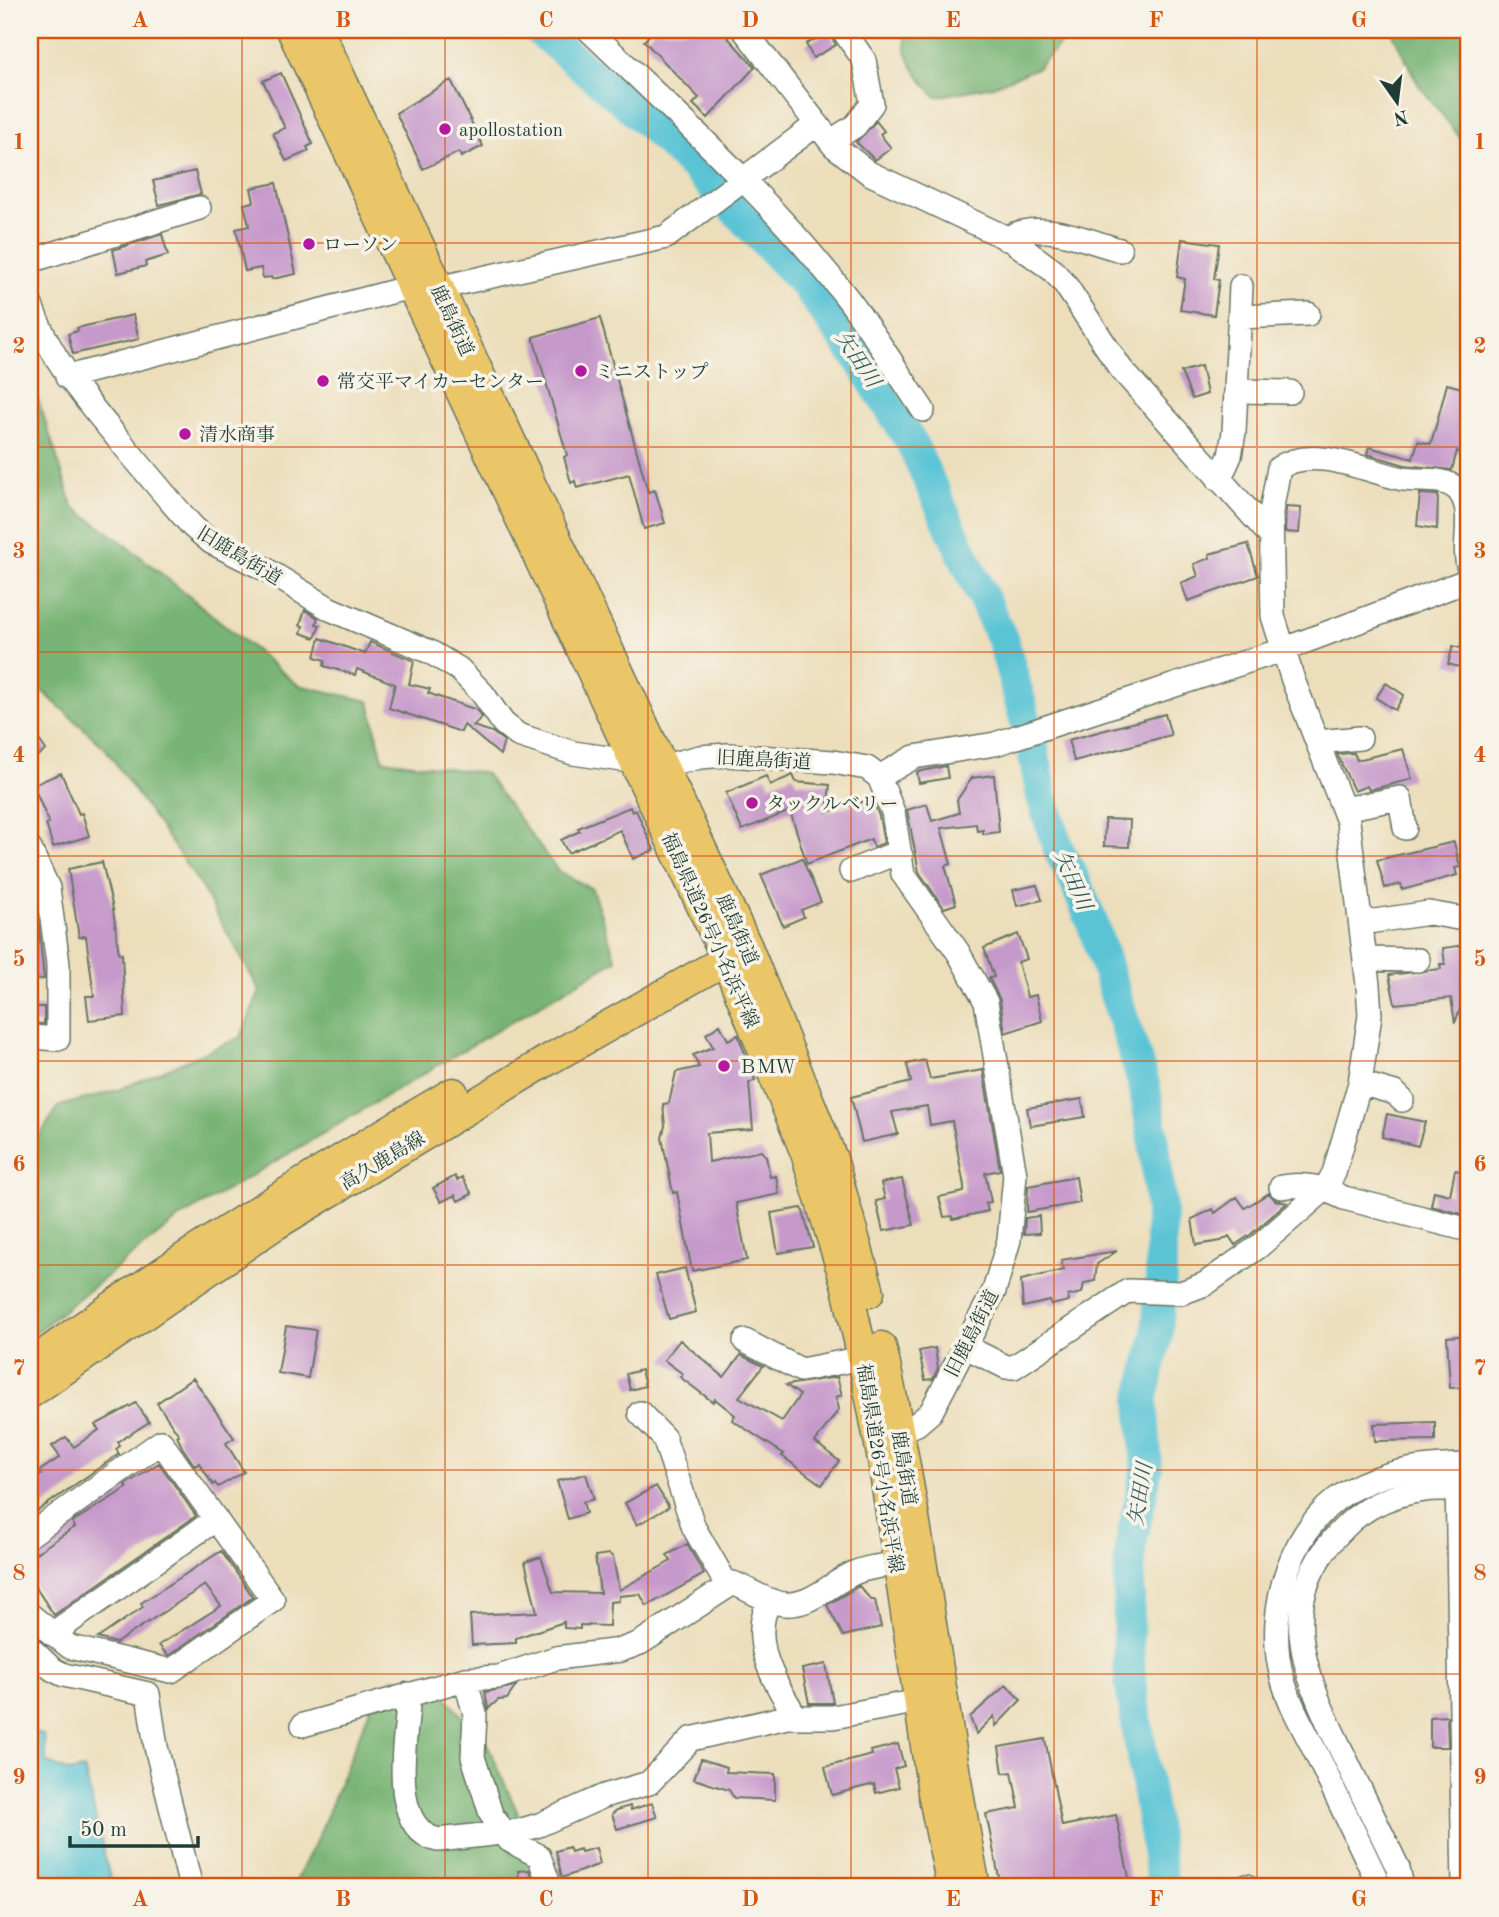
<svg xmlns="http://www.w3.org/2000/svg" width="1499" height="1917" font-family="'Old Standard TT','Noto Serif JP',serif">
  <style>
    .forest { fill: #78b474; stroke: #4c7854; stroke-width: 2 }
    .water { fill: #5ac4d5; stroke: #3c8084; stroke-width: 2 }
    .lines { fill: none; stroke-linecap: round; stroke-linejoin: round }
    .river { stroke: #5ac4d5; stroke-width: 32 }
    .building { fill: #c699cb }
    .minor-casing { stroke: #677563; stroke-width: 26 }
    .major-casing { stroke: #677563; stroke-width: 33 }
    .minor { stroke: #fff; stroke-width: 23 }
    .major { stroke: #ebc669; stroke-width: 30 }
    .grid { fill: none; stroke: #d45610; stroke-width: 2; stroke-opacity: 0.55 }
    .poi-dot { fill: #b5179e; stroke: #f7f3e8; stroke-width: 2.5 }
    .labels { text-anchor: middle; stroke-width: 7; stroke-linejoin: round; paint-order: stroke }
    .poi-label { font-size: 19px; fill: #1f3d34; stroke: #f7f3e8; text-anchor: start }
    .street-label { font-size: 19px; fill: #1f3d34; stroke: #f7f3e8 }
    .water-label { font-size: 21px; font-style: italic; fill: #2e5f5c; stroke: #f7f3e8 }
    .neatline { fill: none; stroke: #d45610; stroke-width: 2.5 }
    .grid-label { font-size: 23px; text-anchor: middle; font-weight: bold; fill: #d45610 }
  </style>
  <rect width="100%" height="100%" fill="#f7f3e8"/>
  <filter id="ink" filterUnits="userSpaceOnUse"><feTurbulence type="fractalNoise" baseFrequency=".0143" numOctaves="2"/><feDisplacementMap in="SourceGraphic" scale="14" xChannelSelector="R" yChannelSelector="G"/><feConvolveMatrix kernelMatrix="1 2 1 2 8 2 1 2 1" color-interpolation-filters="sRGB"/></filter>
  <filter id="wash" filterUnits="userSpaceOnUse"><feTurbulence type="fractalNoise" baseFrequency=".00686" numOctaves="4" result="noise"/><feDisplacementMap in="SourceGraphic" scale="28" xChannelSelector="R" yChannelSelector="G"/><feGaussianBlur stdDeviation="1.57" result="paint"/><feColorMatrix in="noise" values="0 0 0 0 0 0 0 0 0 0 0 0 0 0 0 0 0 1.4 0 .05"/><feComposite in="paint" operator="in"/></filter>
  <g filter="url(#wash)">
    <rect width="100%" height="100%" fill="#ecdebb"/>
    <path class="forest" d="M906,30H1074L1037,68L993,86L936,97C920,79 900,56 906,30Z
      M1391,30H1469V149L1418,84Z
      M30,374L73,507L126,545L298,685L369,701L383,760L485,773L558,871L592,889L616,960L178,1219L30,1337V1150L59,1106L118,1090L241,1037L260,991L199,883L105,748L30,680Z
      M393,1678L436,1686L488,1745L526,1832L534,1887H293L319,1835L371,1706Z"/>
    <path class="water" d="M30,1732L44,1735L46,1762L69,1772L84,1769L112,1887H47L46,1881L30,1867Z"/>
    <g class="lines">
      <path class="river" d="M538,30L626,103L701,174L803,282L857,356L911,442L1003,641L1031,740L1042,797L1059,851L1071,872L1092,922L1144,1084L1154,1142L1161,1210V1277L1157,1335L1142,1401L1147,1468L1130,1548L1128,1639L1130,1681L1163,1887"/>
    </g>
    <g id="blocks">
      <path class="building" d="M654,30H721L755,67L708,118L693,104L699,98L644,41Z
        M829,32L836,45L813,58L806,44Z
        M281,73L313,144L307,147L309,151L286,161L273,133L285,128L263,81Z
        M451,80L483,146L461,157L459,152L423,169L396,113Z
        M876,121L884,131L880,134L891,148L875,160L856,142Z
        M195,171L201,194L159,205L153,181Z
        M276,183L296,274L272,279L271,277L263,278L261,268L245,271L236,229L249,226L244,204L254,202L251,188Z
        M162,234L168,255L145,262L146,266L118,273L113,250Z
        M1182,239L1219,244L1214,279L1219,280L1214,315L1180,310L1185,279L1177,277Z
        M133,315L139,339L73,354L68,334L78,331L77,328Z
        M600,318L648,492L655,490L665,523L644,529L629,474L577,488L575,481L571,483L564,457L567,455L533,337Z
        M1201,366L1207,394L1192,399L1181,372Z
        M1447,384L1469,390V412L1464,432L1468,433L1463,453L1457,451L1452,470L1405,465L1367,454L1369,447L1413,459L1418,441L1431,444Z
        M1420,494L1438,495L1437,529L1417,526Z
        M1286,507L1301,508L1299,533L1285,532Z
        M1248,544L1258,576L1188,601L1181,583L1198,576L1194,564L1210,558L1209,554Z
        M305,610L318,618L316,624L320,625L315,638L301,633L303,626L300,625Z
        M320,638L365,654L370,642L414,661L409,684L430,689L428,693L436,696L477,710L482,717L473,726L492,732L504,741L500,755L464,725L461,732L389,708L395,684L357,669L355,675L324,666L325,660L315,657Z
        M1453,646L1468,650L1463,668L1448,664Z
        M1386,683L1404,695L1395,710L1376,698Z
        M1165,714L1171,735L1074,761L1068,740Z
        M30,727L46,750L30,761Z
        M1403,749L1412,779L1369,790L1367,786L1354,791L1337,754L1354,753L1357,760Z
        M946,766L948,778L919,783L917,772Z
        M61,773L79,814L82,813L89,836L53,847L46,824L49,823L33,785Z
        M793,775L796,782L830,785L827,812L872,799L879,816L884,843L874,847L871,839L807,864L790,811L742,830L726,793L766,776L770,785Z
        M994,775L999,832L983,834V830L977,831L976,824L941,828L951,864L945,866L956,904L944,908L919,872L907,810L927,804L932,821L959,813L957,800L972,778Z
        M630,807L632,812L636,810L654,850L633,859L620,830L568,853L561,840L580,831L578,828Z
        M1105,819L1130,820L1129,847L1104,846Z
        M1454,842L1460,867L1455,868L1457,875L1402,890L1401,884L1385,888L1377,860Z
        M802,858L821,902L801,910L804,917L783,926L761,875Z
        M102,862L113,909L119,954H122L125,1016L89,1020L86,996H94L86,936L79,937L68,869Z
        M1037,885L1042,900L1017,906L1013,890Z
        M30,918H38L44,979L30,980Z
        M1018,934L1027,959L1018,962L1027,997L1036,995L1042,1021L1005,1033L1000,1000L989,978L994,977L984,948Z
        M1467,945L1469,982L1455,1023L1451,998L1395,1004L1389,975L1441,969L1440,964H1445L1443,948Z
        M30,1007H44V1024L30,1023Z
        M720,1025L728,1040L738,1035L755,1080L749,1083L753,1129L707,1133L709,1162L761,1151L766,1156L770,1177L776,1176L779,1194L736,1203L747,1260L692,1271L677,1192L673,1193L662,1138L665,1126L663,1104L669,1103L676,1072L699,1067L693,1055L713,1047L706,1034Z
        M925,1060L930,1079L983,1070L1000,1170L985,1173L991,1202L986,1203L988,1211L953,1219L952,1216L944,1217L939,1197L964,1192V1186L952,1121L930,1125L927,1106L892,1112L898,1134L862,1142L851,1097L911,1082L907,1064Z
        M1082,1099L1085,1117L1030,1126L1027,1108Z
        M1387,1114L1425,1122L1418,1146L1382,1137Z
        M1455,1170L1469,1173V1216L1431,1206L1434,1191L1450,1195Z
        M455,1176L457,1180L462,1177L472,1194L458,1201L455,1195L441,1202L433,1188Z
        M1076,1177L1080,1203L1027,1212L1028,1186Z
        M902,1179L914,1225L883,1231L876,1201L885,1199L881,1183Z
        M1269,1193L1275,1200L1287,1203L1250,1235L1235,1245L1229,1236L1221,1241L1196,1245L1192,1219L1213,1209L1215,1213L1237,1197L1245,1208Z
        M802,1208L813,1247L778,1253L771,1213Z
        M1039,1216L1040,1233L1024,1234L1025,1218Z
        M1117,1251L1097,1264L1095,1281L1084,1283L1082,1293L1068,1296L1069,1301L1051,1305L1050,1301L1023,1307L1021,1280L1064,1270L1061,1260Z
        M685,1268L696,1312L669,1319L656,1275Z
        M286,1326L316,1330L308,1378L278,1373Z
        M1469,1335V1387L1450,1388L1447,1337Z
        M680,1340L724,1377L741,1355L763,1366L739,1397L782,1421L800,1395L786,1385L837,1377L842,1395L836,1397L839,1409L815,1442L839,1461L822,1485L782,1456L784,1454L732,1420L735,1415L715,1399L713,1402L680,1377L683,1374L664,1360Z
        M935,1348L938,1368L933,1379L925,1380L919,1351Z
        M641,1370L645,1386L630,1390L626,1374Z
        M193,1378L234,1438L226,1443L244,1472L218,1487L215,1483L213,1485L199,1463L195,1466L182,1447L177,1436L179,1435L157,1403Z
        M136,1403L149,1422L118,1442L120,1446L116,1449L119,1454L30,1516V1483L41,1475L38,1472L60,1457L52,1446L66,1437L74,1447L99,1430L95,1425Z
        M1435,1422V1440L1375,1441L1374,1424Z
        M159,1463L196,1516L54,1615L30,1579V1557L75,1527L72,1522L127,1488L125,1485Z
        M586,1474L594,1499L583,1502L586,1513L568,1519L557,1481Z
        M656,1486L669,1507L637,1525L625,1503Z
        M687,1544L704,1574L647,1606L640,1594L619,1596V1601L610,1602L609,1626L580,1625V1629L564,1628V1622L516,1638V1643L472,1645L470,1615L537,1612L525,1562L541,1557L553,1592L600,1593L595,1556L609,1554L613,1557L619,1590L671,1561L667,1555Z
        M221,1551L253,1597L168,1656L159,1645L221,1606L205,1585L116,1643L98,1638L143,1607L141,1603Z
        M859,1586L871,1600H875L881,1627L843,1636L827,1605Z
        M826,1664L833,1703H809L802,1669Z
        M1006,1685L1021,1700L996,1726L994,1716L976,1734L970,1717Z
        M516,1686L507,1699L498,1700L488,1709L485,1692Z
        M1447,1716L1448,1747H1430V1717Z
        M1045,1739L1062,1826L1116,1815L1131,1887H1001L986,1814L1019,1808L1012,1772L1003,1773L999,1747Z
        M898,1744L904,1766L894,1769L899,1787L876,1793L874,1784L832,1795L825,1767L872,1755L871,1751Z
        M701,1759L727,1767L726,1772L775,1774V1800L734,1798L729,1790L694,1779Z
        M652,1803L657,1817L617,1829L612,1814L617,1810L630,1806L631,1810Z
        M569,1847L571,1852L580,1849L581,1852L596,1848L600,1864L562,1878L556,1851Z
        M529,1870L535,1887H520L518,1871Z"/>
    </g>
  </g>
  <g filter="url(#ink)">
    <use href="#blocks" fill-opacity="0" stroke="#677563" stroke-width="2"/>
    <g class="lines">
      <defs>
        <path id="minor" d="M589,30C678,116 772,200 848,299C875,335 898,373 923,410
          M744,30L834,146L869,173L1011,240L1051,269L1065,284L1121,369L1270,535
          M831,141L855,126L872,104L864,60L843,30
          M1006,239C1035,218 1088,241 1120,250
          M30,261L199,208
          M438,288L666,237L817,124
          M30,303C49,357 84,398 120,441C144,470 168,499 193,527L211,542L265,569L330,609L430,652L459,669L483,694L503,723L518,735L573,753L665,766L700,757L727,755L833,762L867,768L879,777L893,812L903,874L958,952L986,1002L1015,1175L1009,1240L994,1291L931,1412L917,1424L900,1431
          M1240,317L1308,314
          M67,377L414,286
          M1238,391L1290,392
          M1219,480L1230,456L1234,432L1241,286
          M1318,742L1360,738
          M879,777L914,757L995,744L1282,650L1469,580
          M1344,809L1400,798L1405,828
          M30,849L48,888L58,964V1039L30,1037
          M851,871L889,856H901
          M1361,923L1429,913L1469,920
          M1365,959L1418,960
          M1360,1083L1395,1093L1402,1100
          M1281,1187C1305,1183 1322,1187 1344,1198L1469,1230
          M745,1341L801,1370L863,1358
          M966,1347L1006,1367H1014L1128,1291L1181,1293L1205,1284L1258,1247L1325,1189L1334,1173L1360,1083L1370,1015L1368,985L1348,821L1293,680L1273,616L1271,512L1279,468C1313,444 1368,472 1403,479C1421,482 1446,476 1459,491C1476,512 1461,545 1469,569
          M640,1413L664,1438L694,1528L727,1585
          M1457,1476L1464,1887
          M30,1535L161,1442L273,1600L171,1671L70,1647L30,1615
          M52,1634L216,1519
          M30,1648L52,1669L64,1675L148,1694L156,1747L191,1887
          M465,1679L475,1714L473,1757L491,1814L509,1840L539,1856L550,1887
          M409,1694C407,1735 386,1828 438,1840L519,1831L539,1825L604,1796L649,1783L691,1739L787,1717L790,1707C770,1675 750,1636 770,1600
          M787,1717H833L920,1701
          M303,1725L465,1679L499,1677L556,1658L621,1650L640,1643L733,1583C748,1589 762,1599 778,1603C808,1610 829,1584 854,1573C867,1567 882,1566 897,1564
          M1247,1886V1887
          M1377,1887L1375,1876C1355,1834 1335,1792 1315,1751C1303,1727 1289,1703 1282,1677C1264,1610 1291,1516 1360,1485C1397,1468 1430,1466 1469,1465
          M1402,1887L1398,1868C1379,1829 1361,1791 1342,1752C1303,1672 1270,1597 1348,1524C1375,1498 1420,1485 1457,1490"/>
        <path id="major" d="M292,30L718,940L806,1153L846,1283L863,1358L883,1460L933,1792L952,1887
          M318,30L747,947L832,1159L869,1292
          M881,1347C921,1525 940,1708 975,1887
          M30,1365C165,1266 308,1178 453,1093
          M30,1393L273,1226L548,1060L741,951"/>
      </defs>
      <use href="#minor" class="minor-casing"/>
      <use href="#major" class="major-casing"/>
      <use href="#minor" class="minor"/>
      <use href="#major" class="major"/>
    </g>
  </g>
  <path class="grid" d="M242,30V1887M445,30V1887M648,30V1887M851,30V1887M1054,30V1887M1257,30V1887M30,243H1469M30,447H1469M30,652H1469M30,856H1469M30,1061H1469M30,1265H1469M30,1470H1469M30,1674H1469"/>
  <g class="poi-dot">
    <circle cx="445" cy="129" r="7"/>
    <circle cx="309" cy="244" r="7"/>
    <circle cx="581" cy="371" r="7"/>
    <circle cx="323" cy="381" r="7"/>
    <circle cx="185" cy="434" r="7"/>
    <circle cx="752" cy="803" r="7"/>
    <circle cx="724" cy="1066" r="7"/>
  </g>
  <g class="labels">
    <g class="poi-label">
      <text x="459" y="136">apollostation</text>
      <text x="323" y="251">ローソン</text>
      <text x="595" y="378">ミニストップ</text>
      <text x="337" y="388">常交平マイカーセンター</text>
      <text x="199" y="441">清水商事</text>
      <text x="766" y="810">タックルベリー</text>
      <text x="738" y="1073">ＢＭＷ</text>
    </g>
    <g class="street-label">
      <text transform="translate(453 320) rotate(65)" y="7">鹿島街道</text>
      <text transform="translate(240 555) rotate(31)" y="7">旧鹿島街道</text>
      <text transform="translate(764 759) rotate(3)" y="7">旧鹿島街道</text>
      <text transform="translate(738 929) rotate(66)" y="7">鹿島街道</text>
      <text transform="translate(711 930) rotate(66)" y="7">福島県道26号小名浜平線</text>
      <text transform="translate(382 1160) rotate(-31)" y="7">高久鹿島線</text>
      <text transform="translate(971 1333) rotate(-63)" y="7">旧鹿島街道</text>
      <text transform="translate(881 1468) rotate(81)" y="7">福島県道26号小名浜平線</text>
      <text transform="translate(905 1468) rotate(81)" y="7">鹿島街道</text>
    </g>
    <g class="water-label">
      <text transform="translate(858 359) rotate(56)" y="7">矢田川</text>
      <text transform="translate(1073 880) rotate(66)" y="7">矢田川</text>
      <text transform="translate(1140 1494) rotate(-81)" y="7">矢田川</text>
    </g>
  </g>
  <rect width="1499" height="1917" fill="none" stroke="#f7f3e8" stroke-width="77"/>
  <g transform="translate(1397 102) rotate(166)" stroke="#f7f3e8" stroke-width="5" paint-order="stroke">
  <path d="M0-5L12 26L0 18L-12 26Z" fill="#1f3d34"/>
  <text y="-10" font-size="19" font-weight="bold" text-anchor="middle" fill="#1f3d34">N</text>
  </g>
  <path d="M70 1836v10h128v-10" fill="none" stroke="#1f3d34" stroke-width="3.5"/>
  <text x="80" y="1836" font-size="21" fill="#1f3d34" stroke="#f7f3e8" stroke-width="5" paint-order="stroke">50 m</text>
  <rect x="38" y="38" width="1422" height="1840" class="neatline"/>
  <g class="grid-label">
    <text x="140" y="27">A</text>
    <text x="343" y="27">B</text>
    <text x="546" y="27">C</text>
    <text x="750" y="27">D</text>
    <text x="953" y="27">E</text>
    <text x="1156" y="27">F</text>
    <text x="1359" y="27">G</text>
    <text x="19" y="149">1</text>
    <text x="1480" y="149">1</text>
    <text x="19" y="353">2</text>
    <text x="1480" y="353">2</text>
    <text x="19" y="558">3</text>
    <text x="1480" y="558">3</text>
    <text x="19" y="762">4</text>
    <text x="1480" y="762">4</text>
    <text x="19" y="966">5</text>
    <text x="1480" y="966">5</text>
    <text x="19" y="1171">6</text>
    <text x="1480" y="1171">6</text>
    <text x="19" y="1375">7</text>
    <text x="1480" y="1375">7</text>
    <text x="19" y="1580">8</text>
    <text x="1480" y="1580">8</text>
    <text x="19" y="1784">9</text>
    <text x="1480" y="1784">9</text>
    <text x="140" y="1906">A</text>
    <text x="343" y="1906">B</text>
    <text x="546" y="1906">C</text>
    <text x="750" y="1906">D</text>
    <text x="953" y="1906">E</text>
    <text x="1156" y="1906">F</text>
    <text x="1359" y="1906">G</text>
  </g>
</svg>
